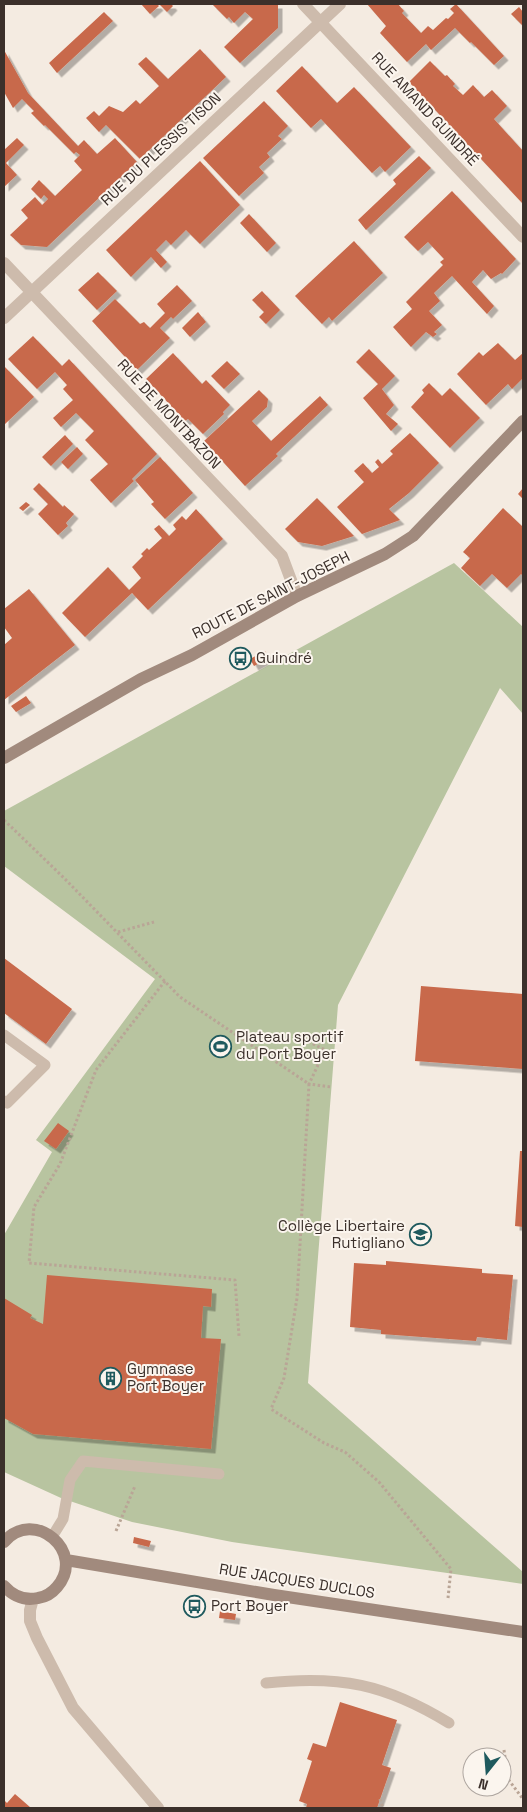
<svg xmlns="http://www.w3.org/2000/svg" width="527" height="1812" font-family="'Space Grotesk',sans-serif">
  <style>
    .green { fill: #b8c4a0 }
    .building { fill: #c8694b; filter: url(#shadow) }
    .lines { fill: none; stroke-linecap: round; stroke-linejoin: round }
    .path { stroke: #b9a596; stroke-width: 3; stroke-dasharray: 2.5 2.5; stroke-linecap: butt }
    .lane { stroke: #cdbbac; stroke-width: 11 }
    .street { stroke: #cdbbac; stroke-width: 12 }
    .secondary { stroke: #a18a7d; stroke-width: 12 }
    .labels { text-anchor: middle; stroke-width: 4; stroke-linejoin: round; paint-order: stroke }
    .street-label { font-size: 15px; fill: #3b302b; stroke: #fbf5ee }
    .poi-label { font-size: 15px; fill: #3b302b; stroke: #fbf5ee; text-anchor: start }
  </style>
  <defs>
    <filter id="shadow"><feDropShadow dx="4.5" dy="4.5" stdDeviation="0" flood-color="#0004"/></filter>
  </defs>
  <rect width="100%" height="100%" fill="#f4ebe1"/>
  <path class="green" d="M454,563L523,627V714L500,688L338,1005L308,1383L523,1572V1584L232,1542L132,1522L61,1498L4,1472V1235L52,1152L36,1140L155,979L4,866V811Z"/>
  <path class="building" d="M141,4H157L159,6L150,14Z
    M159,4H171L173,6L167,12Z
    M212,4H278V28L240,63L224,47L253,19L245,12L234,23L229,17L227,19Z
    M367,4H398L404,11L402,13L421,33L428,26L433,30L446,18L448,19L454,13L450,9L456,4L504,56L494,65L471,42L470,43L455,28L431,50L426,44L407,62L380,33L386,26Z
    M519,7L523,12V26L511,14Z
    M104,12L113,21L57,73L49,63Z
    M200,49L226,77L140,159L106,125L99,132L86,118L94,111L99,116L109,106L123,112L136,100L140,104L159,86L138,64L146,57L168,79Z
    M4,50L28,93L78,146L84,140L97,154L115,138L137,162L47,247L21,245L10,235L28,218L21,210L35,197L42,205L48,199L44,195L41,199L31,189L39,180L55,196L82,170L74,161L80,155L76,152L74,154L45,125L44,126L31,113L34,111L22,99L13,108L4,92Z
    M430,61L445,76L447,75L455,84L453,86L463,95L473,85L484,97L492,90L507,106L494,119L523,151V204L409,82Z
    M302,66L337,103L354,87L411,147L385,172L380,166L372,173L321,119L311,128L276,91Z
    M264,101L288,126L278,136L282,139L267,153L270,157L259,167L264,173L239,196L203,158Z
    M17,138L24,145L6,163L17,175L4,187V150Z
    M419,156L431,168L366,230L358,220L396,184L393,180Z
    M200,161L240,205L200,244L186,230L171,245L166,240L156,250L167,262L161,268L151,257L131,277L106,250Z
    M452,191L516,259L502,274L501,273L491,279L483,270L472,282L494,306L487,314L452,276L434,293L440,301L429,311L442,325L434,332L437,334L433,337L426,332L411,347L393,327L412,309L406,302L443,265L440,262L444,259L428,242L418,251L404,237Z
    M249,214L276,243L267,252L240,223Z
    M354,241L383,273L332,321L329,317L322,324L295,296Z
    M98,272L117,291L97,310L78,290Z
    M177,285L192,301L173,319L171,317L160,328L170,338L137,370L92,321L115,299L140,324L144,322L150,328L165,313L157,304Z
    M262,291L280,310L266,324L259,317L264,312L252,300Z
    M198,312L206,322L190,337L182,328Z
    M33,336L62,366L69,359L157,454L132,479L134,481L111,503L90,480L108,464L85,440L94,431L76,413L61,427L53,418L73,400L63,389L67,385L55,372L37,389L8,359Z
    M498,343L515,360L523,353V378L512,389L508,384L486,405L457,374L479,352L483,356Z
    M369,349L395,376L382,389L394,405L386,414L398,424L391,431L363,398L378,384L356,362Z
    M173,353L202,384L206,380L230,405L223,412L224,414L203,434L188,419L185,421L146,379Z
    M227,361L240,374L224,389L211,376Z
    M4,366L34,397L5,424L4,423Z
    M429,383L442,396L450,388L480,418L450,448L411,407L424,393L422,390Z
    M259,390L268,399L267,407L252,421L271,441L320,396L328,405L276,454L278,456L245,486L204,441Z
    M410,433L439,463L409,493L389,509L400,520L362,534L337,507L364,482L354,471L363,463L372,473L379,467L375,462L378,459L382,464L393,454L390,451Z
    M65,435L73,444L51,466L42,457Z
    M77,447L83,454L68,469L61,462Z
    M160,457L193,493L165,519L151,504L154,502L135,480Z
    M39,483L63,507L64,505L74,514L66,523L68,526L58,535L38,514L48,504L33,489Z
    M523,488V499L518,494Z
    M317,498L354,536L322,546L298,542L285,529Z
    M26,502L30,505L23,511L19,508Z
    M503,508L523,527V576L521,574L507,588L492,574L480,586L461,568L470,558L463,552Z
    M196,509L223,539L148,610L132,593L85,637L62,613L108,567L129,590L141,578L132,567L143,556L141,554L147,548L149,550L162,538L154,529L159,525L169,536L176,529L173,525L182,516L186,520Z
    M29,589L75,645L4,700V645L12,638L4,627V609Z
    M265,651L269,658L254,666L250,659Z
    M26,696L31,703L16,712L11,706Z
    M4,958L72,1009L46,1044L4,1013Z
    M421,986L523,994V1069L415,1061Z
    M58,1123L69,1131L56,1149L44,1141Z
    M520,1151H523V1227L515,1226Z
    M386,1261L482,1269V1273L513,1275L507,1340L477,1337L476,1341L381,1334V1330L350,1327L354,1263L386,1265Z
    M47,1275L212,1289L211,1307L203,1306L201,1338L221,1339L211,1449L33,1434L4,1418V1298L32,1315L30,1318L43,1324Z
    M134,1537L151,1541L149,1547L133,1543Z
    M220,1611L236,1614L235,1620L219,1618Z
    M340,1702L397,1720L382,1765L391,1768L377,1808H306L307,1804L299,1801L312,1761L307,1759L313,1743L326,1747Z
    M15,1794L31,1808H4V1800L7,1803Z"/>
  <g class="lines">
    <path class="path" d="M4,820L64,878L180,997L309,1084L297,1298L284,1378L271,1409L324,1443L345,1452L379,1482L451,1569L448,1598
      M118,932L154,922
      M165,981L96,1070L60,1164L34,1207L29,1263L235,1280L239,1336
      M304,1039L325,1050L309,1084L331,1087
      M283,1222L302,1224
      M116,1531L135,1486
      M504,1750L508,1779L523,1799
      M380,1799L383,1808"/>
    <path class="lane" d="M4,1035L45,1065L7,1103L4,1101
      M52,1537L63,1519L70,1480L83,1461L219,1474
      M266,1683C340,1675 385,1684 449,1723"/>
    <path class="street" d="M303,4L523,237
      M4,263L282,556L297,596
      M4,318L340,4
      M33,1599L30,1610V1621L37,1638L73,1708L158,1808"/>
    <path class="secondary" d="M4,758L141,679L192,655L297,596L385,554L413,536L523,421
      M4,1542C34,1507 87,1552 57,1587C52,1593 45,1597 38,1598C24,1601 13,1596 4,1586
      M66,1560L274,1595L523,1632"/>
  </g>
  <defs>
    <symbol id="bus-ring" viewBox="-11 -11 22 22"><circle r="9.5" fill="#fbf5ee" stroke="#1f5a5e" stroke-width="1.5"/><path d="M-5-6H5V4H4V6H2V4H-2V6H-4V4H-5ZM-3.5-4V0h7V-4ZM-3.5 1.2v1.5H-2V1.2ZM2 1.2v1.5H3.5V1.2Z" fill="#1f5a5e"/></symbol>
    <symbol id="stadium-ring" viewBox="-11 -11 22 22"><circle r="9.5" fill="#fbf5ee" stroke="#1f5a5e" stroke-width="1.5"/><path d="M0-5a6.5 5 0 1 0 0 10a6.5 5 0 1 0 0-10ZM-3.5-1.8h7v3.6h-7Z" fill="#1f5a5e"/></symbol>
    <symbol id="school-ring" viewBox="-11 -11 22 22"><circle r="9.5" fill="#fbf5ee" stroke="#1f5a5e" stroke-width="1.5"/><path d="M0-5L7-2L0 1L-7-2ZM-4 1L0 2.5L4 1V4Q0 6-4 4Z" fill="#1f5a5e"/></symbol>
    <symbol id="building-ring" viewBox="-11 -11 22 22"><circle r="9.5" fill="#fbf5ee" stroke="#1f5a5e" stroke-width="1.5"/><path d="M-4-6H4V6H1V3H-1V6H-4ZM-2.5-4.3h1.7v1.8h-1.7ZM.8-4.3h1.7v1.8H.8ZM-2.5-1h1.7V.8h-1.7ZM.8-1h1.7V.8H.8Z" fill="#1f5a5e"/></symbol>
  </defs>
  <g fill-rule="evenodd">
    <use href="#bus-ring" x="228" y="646" width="25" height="25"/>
    <use href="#stadium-ring" x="208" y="1034" width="25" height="25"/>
    <use href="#school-ring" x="408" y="1222" width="25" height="25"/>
    <use href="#building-ring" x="98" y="1366" width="25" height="25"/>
    <use href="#bus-ring" x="182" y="1594" width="25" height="25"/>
  </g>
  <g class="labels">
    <g class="street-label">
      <text transform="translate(425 109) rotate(47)" y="5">RUE AMAND GUINDRÉ</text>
      <text transform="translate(161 149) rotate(-43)" y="5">RUE DU PLESSIS TISON</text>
      <text transform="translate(169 414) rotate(47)" y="5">RUE DE MONTBAZON</text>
      <text transform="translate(271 595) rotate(-27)" y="5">ROUTE DE SAINT-JOSEPH</text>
      <text transform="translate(297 1581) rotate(9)" y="5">RUE JACQUES DUCLOS</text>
    </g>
    <g class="poi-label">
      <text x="256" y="663">Guindré</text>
      <text x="236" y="1042">Plateau sportif<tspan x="236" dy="17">du Port Boyer</tspan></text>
      <text x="405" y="1231" text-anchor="end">Collège Libertaire<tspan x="405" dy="17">Rutigliano</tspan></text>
      <text x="127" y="1374">Gymnase<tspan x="127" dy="17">Port Boyer</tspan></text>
      <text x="211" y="1611">Port Boyer</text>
    </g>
  </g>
  <rect width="527" height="1812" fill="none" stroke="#3b302b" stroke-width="10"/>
  <g transform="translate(487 1772) rotate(197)"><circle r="24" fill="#fbf5ee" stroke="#aea6a0"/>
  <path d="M0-4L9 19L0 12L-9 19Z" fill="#1f5a5e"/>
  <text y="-8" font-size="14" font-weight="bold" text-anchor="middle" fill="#3b302b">N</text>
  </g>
</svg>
